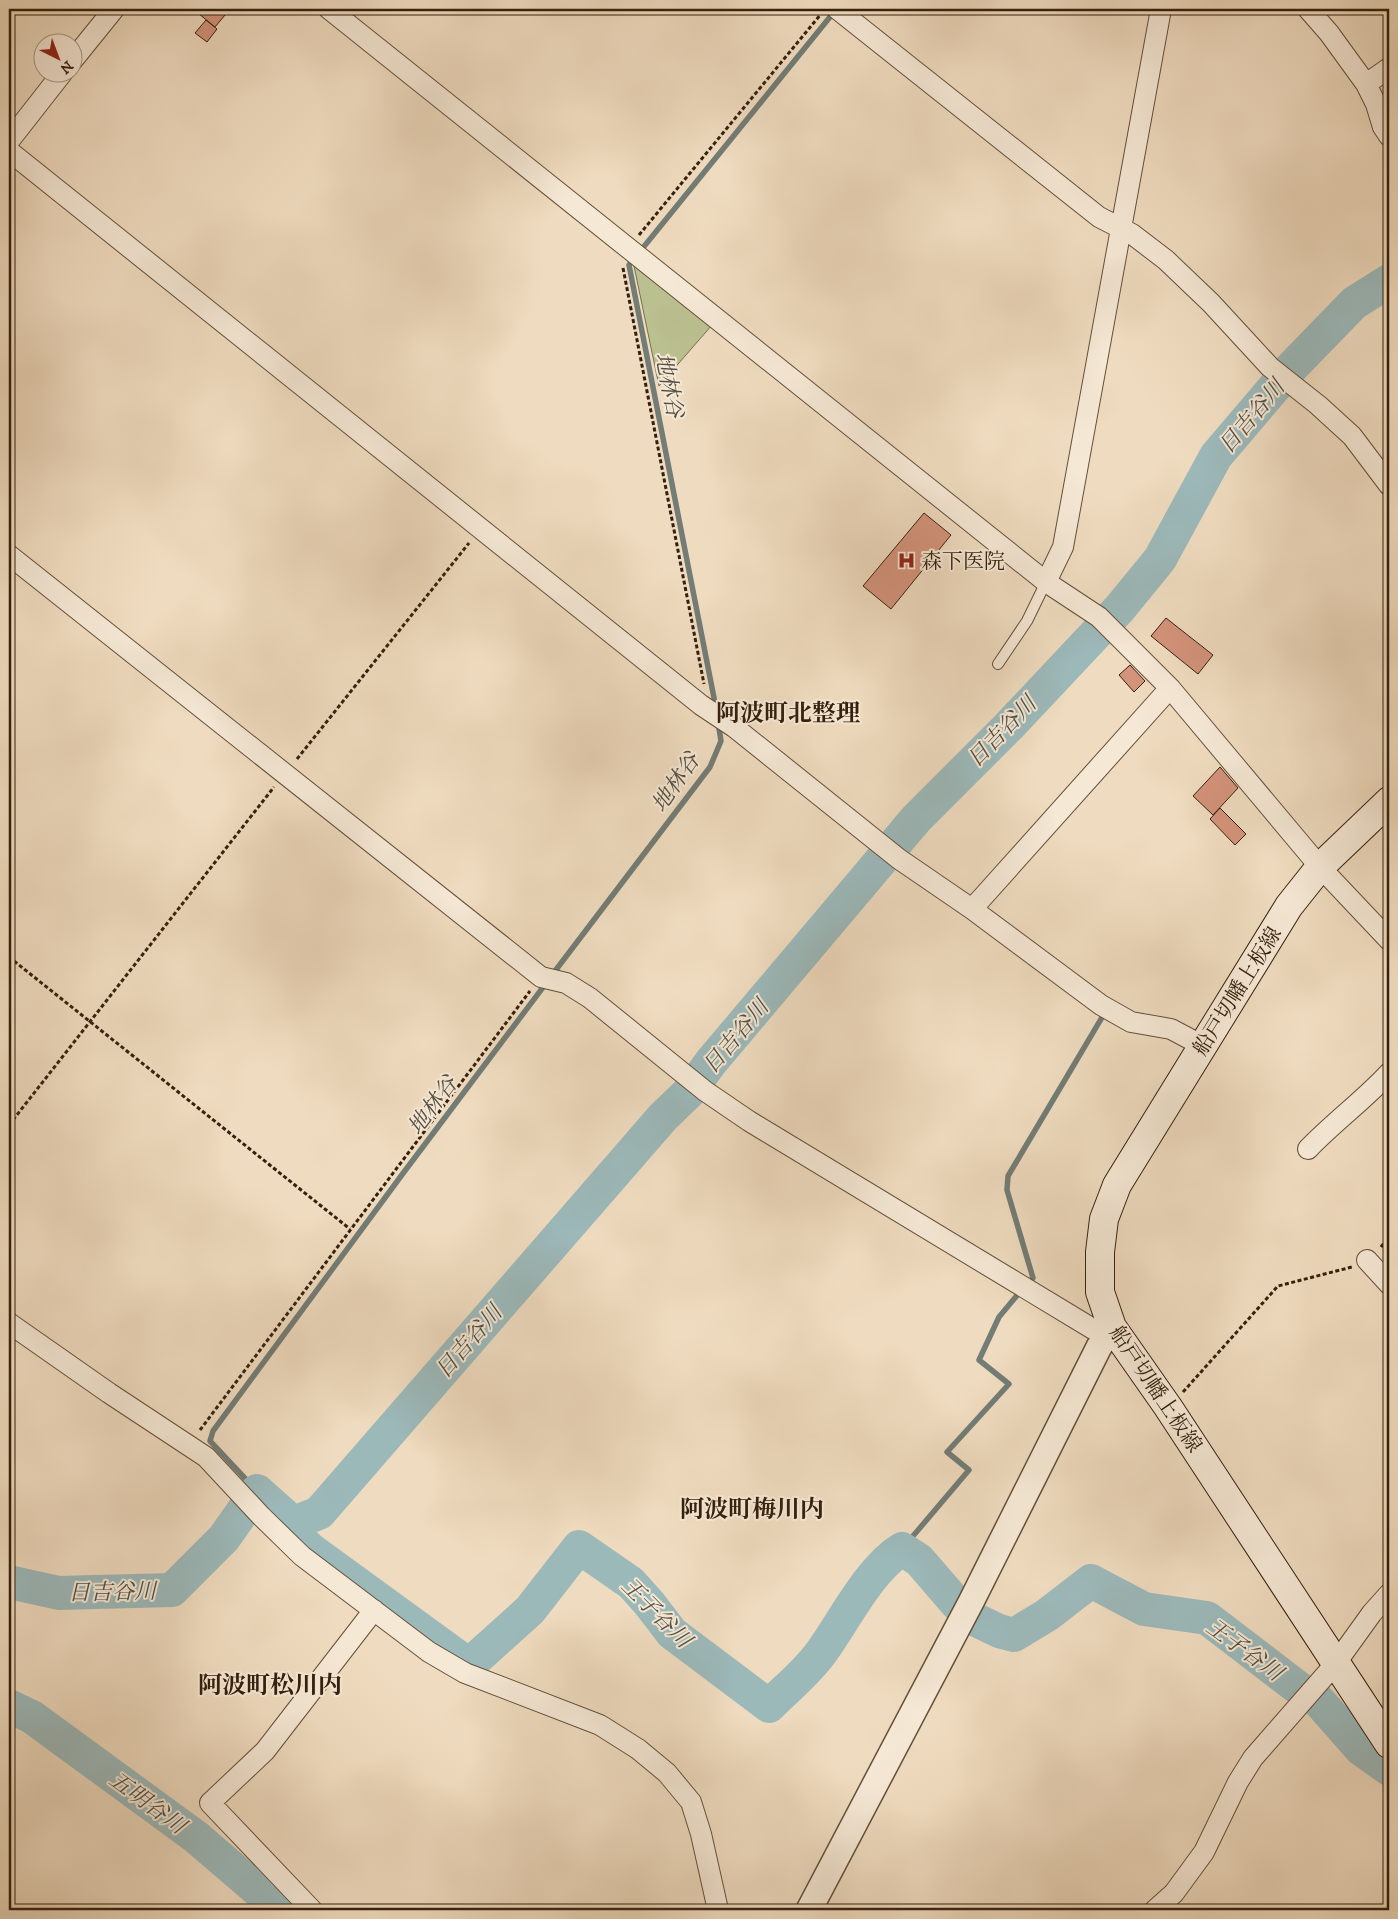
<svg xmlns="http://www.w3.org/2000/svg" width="1398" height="1919" font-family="'IM FELL DW Pica','Noto Serif JP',serif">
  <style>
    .green { fill: #bbc090; stroke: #78704e }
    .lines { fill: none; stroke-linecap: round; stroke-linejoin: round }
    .stream { stroke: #737c75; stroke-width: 5.5 }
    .river { stroke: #9cb9ba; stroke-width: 34 }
    .building { fill: #d4937b; stroke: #35200d }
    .service-casing { stroke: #644f3a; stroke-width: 12 }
    .minor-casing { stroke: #644f3a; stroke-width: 22 }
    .tertiary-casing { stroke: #644f3a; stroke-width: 28 }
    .secondary-casing { stroke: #35200d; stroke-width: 30 }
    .path { stroke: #35200d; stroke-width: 3; stroke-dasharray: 4 2.5; stroke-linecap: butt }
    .service { stroke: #f5e8d5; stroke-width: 10 }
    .minor { stroke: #f5e8d5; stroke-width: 20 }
    .tertiary { stroke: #f5e8d5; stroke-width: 25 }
    .secondary { stroke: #f5e8d5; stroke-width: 28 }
    .labels { text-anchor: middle; stroke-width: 4; stroke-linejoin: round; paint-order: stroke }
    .poi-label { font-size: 21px; fill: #35200d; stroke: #f5e8d5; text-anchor: start }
    .street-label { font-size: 21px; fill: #35200d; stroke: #f5e8d5 }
    .water-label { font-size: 22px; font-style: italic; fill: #544e41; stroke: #f5e8d5 }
    .quarter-label { font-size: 24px; font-weight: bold; fill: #35200d; stroke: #f5e8d5 }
  </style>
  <rect width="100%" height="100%" fill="#efdbbf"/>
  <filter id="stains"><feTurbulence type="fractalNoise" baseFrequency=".004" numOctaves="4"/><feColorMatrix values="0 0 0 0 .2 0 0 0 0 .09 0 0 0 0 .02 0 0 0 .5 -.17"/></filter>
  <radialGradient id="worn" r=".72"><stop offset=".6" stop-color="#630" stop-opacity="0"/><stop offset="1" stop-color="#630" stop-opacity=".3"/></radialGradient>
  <path class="green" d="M634,266L641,267L712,325L659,386Z"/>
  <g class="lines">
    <path class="stream" d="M716,708L629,265L834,12
      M552,975L710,767L721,741L718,722
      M1029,1282L1033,1278L1007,1190L1008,1176L1104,1014
      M257,1491L210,1441L213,1431L404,1172L547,982
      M902,1549L969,1470L947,1452L1009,1384L979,1360L999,1317L1019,1293"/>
    <path class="river" d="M293,1523L297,1537L311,1550L469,1665L530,1610L579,1547L631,1583L649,1603L672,1633L769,1706C786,1689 806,1673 820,1654C843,1623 869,1569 902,1549L919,1560L957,1604
      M9,1582L59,1593L172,1590L224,1538L257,1491L293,1523L319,1513L663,1117L689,1092L711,1062L916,819L1009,726L1120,608L1160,559L1216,456L1291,368L1354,303L1389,281
      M974,1619L999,1631L1014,1635L1047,1615L1091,1581L1144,1609L1207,1618L1301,1690
      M1316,1698L1361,1749L1389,1769
      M9,1706L32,1717L196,1837L266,1897L277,1910"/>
  </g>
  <path class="building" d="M193,9H230L215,27Z
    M206,20L217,29L207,42L195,33Z
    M924,513L951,535L891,609L863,586Z
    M1166,618L1213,655L1198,674L1151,636Z
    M1130,665L1145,681L1134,692L1119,675Z
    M1220,767L1238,788L1213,815L1193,796Z
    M1220,808L1246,834L1235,845L1210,819Z"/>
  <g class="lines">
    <defs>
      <path id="service" d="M998,664L1027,621L1046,582"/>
      <path id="minor" d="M329,9L1046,582L1099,617L1170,688L1320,867L1389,940
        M837,9L1099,217L1132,234L1166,260L1211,303L1270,367L1318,405L1352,436L1389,485
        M1308,9L1329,33L1366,84
        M72,61L114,9
        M1389,68L1366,84L1376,104L1383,127L1389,136
        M9,141L63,72
        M9,151L701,705L734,727L899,859L972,909L1101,1005L1131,1022L1171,1029L1203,1046
        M9,555L541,977L566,983L590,998L705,1091L749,1121L1093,1329L1112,1327
        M1046,582L1063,547L1161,9
        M972,909L1170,688
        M1308,1149C1334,1122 1364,1100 1389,1073
        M1367,1260L1389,1284
        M9,1323L109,1393L206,1457L261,1516L302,1556L429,1652L465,1673L600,1725L638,1749L667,1773L691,1802L701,1834L718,1910
        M312,1910L210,1803L265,1751L374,1610
        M1155,1910L1174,1893L1204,1852L1238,1782L1253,1758L1336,1663L1372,1613L1389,1594"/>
      <path id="tertiary" d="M809,1910L971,1602L1099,1347L1112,1327"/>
      <path id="secondary" d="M1389,801L1320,867L1289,906L1117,1185L1104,1219L1100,1252V1292L1112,1327L1168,1407L1389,1744"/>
    </defs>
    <use href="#service" class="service-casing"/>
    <use href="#minor" class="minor-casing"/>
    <use href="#tertiary" class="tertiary-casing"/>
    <use href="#secondary" class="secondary-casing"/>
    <path class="path" d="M639,235L821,14
      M623,268L704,684
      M297,759L469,543
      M9,957L350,1229
      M9,1125L274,787
      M1381,1247L1389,1236
      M1183,1392L1278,1286L1352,1267
      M200,1430L530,991"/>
    <use href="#service" class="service"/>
    <use href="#minor" class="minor"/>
    <use href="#tertiary" class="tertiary"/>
    <use href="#secondary" class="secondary"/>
  </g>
  <defs>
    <symbol id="hospital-bare" viewBox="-9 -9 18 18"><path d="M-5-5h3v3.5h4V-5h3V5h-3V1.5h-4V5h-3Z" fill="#8f2418" stroke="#f5e8d5" stroke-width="2.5" paint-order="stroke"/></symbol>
  </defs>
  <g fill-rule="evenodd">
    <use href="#hospital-bare" x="894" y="548" width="25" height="25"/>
  </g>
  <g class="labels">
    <g class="poi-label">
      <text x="921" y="568">森下医院</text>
    </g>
    <g class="street-label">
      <text transform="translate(1237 991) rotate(-58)" y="7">船戸切幡上板線</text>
      <text transform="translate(1156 1389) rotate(56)" y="7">船戸切幡上板線</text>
    </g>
    <g class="water-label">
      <text transform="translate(670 385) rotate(79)" y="8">地林谷</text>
      <text transform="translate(1251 416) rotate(-50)" y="8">日吉谷川</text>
      <text transform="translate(1001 731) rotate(-46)" y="8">日吉谷川</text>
      <text transform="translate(675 782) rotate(-55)" y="8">地林谷</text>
      <text transform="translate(735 1036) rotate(-50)" y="8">日吉谷川</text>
      <text transform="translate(432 1105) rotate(-53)" y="8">地林谷</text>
      <text transform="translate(468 1341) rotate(-49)" y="8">日吉谷川</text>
      <text transform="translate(112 1591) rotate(-1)" y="8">日吉谷川</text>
      <text transform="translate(657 1612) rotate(45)" y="8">王子谷川</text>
      <text transform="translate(1245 1649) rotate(36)" y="8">王子谷川</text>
      <text transform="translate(148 1802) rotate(36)" y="8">五明谷川</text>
    </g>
    <g class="quarter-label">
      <text x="788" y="721">阿波町北整理</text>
      <text x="752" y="1517">阿波町梅川内</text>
      <text x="270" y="1693">阿波町松川内</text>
    </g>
  </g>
  <rect width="1398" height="1919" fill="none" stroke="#efdbbf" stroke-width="30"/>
  <rect x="10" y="10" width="1378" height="1899" fill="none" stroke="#35200d" stroke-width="2.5"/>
  <rect x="15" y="15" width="1368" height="1889" fill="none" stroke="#35200d"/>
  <g transform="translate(58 58) rotate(138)"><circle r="24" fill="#f5e8d5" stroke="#a89885"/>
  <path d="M0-4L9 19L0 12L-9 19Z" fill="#8f2418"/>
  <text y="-8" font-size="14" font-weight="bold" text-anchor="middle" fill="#35200d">N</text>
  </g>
  <rect width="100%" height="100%" filter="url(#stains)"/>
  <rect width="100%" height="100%" fill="url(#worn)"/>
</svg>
